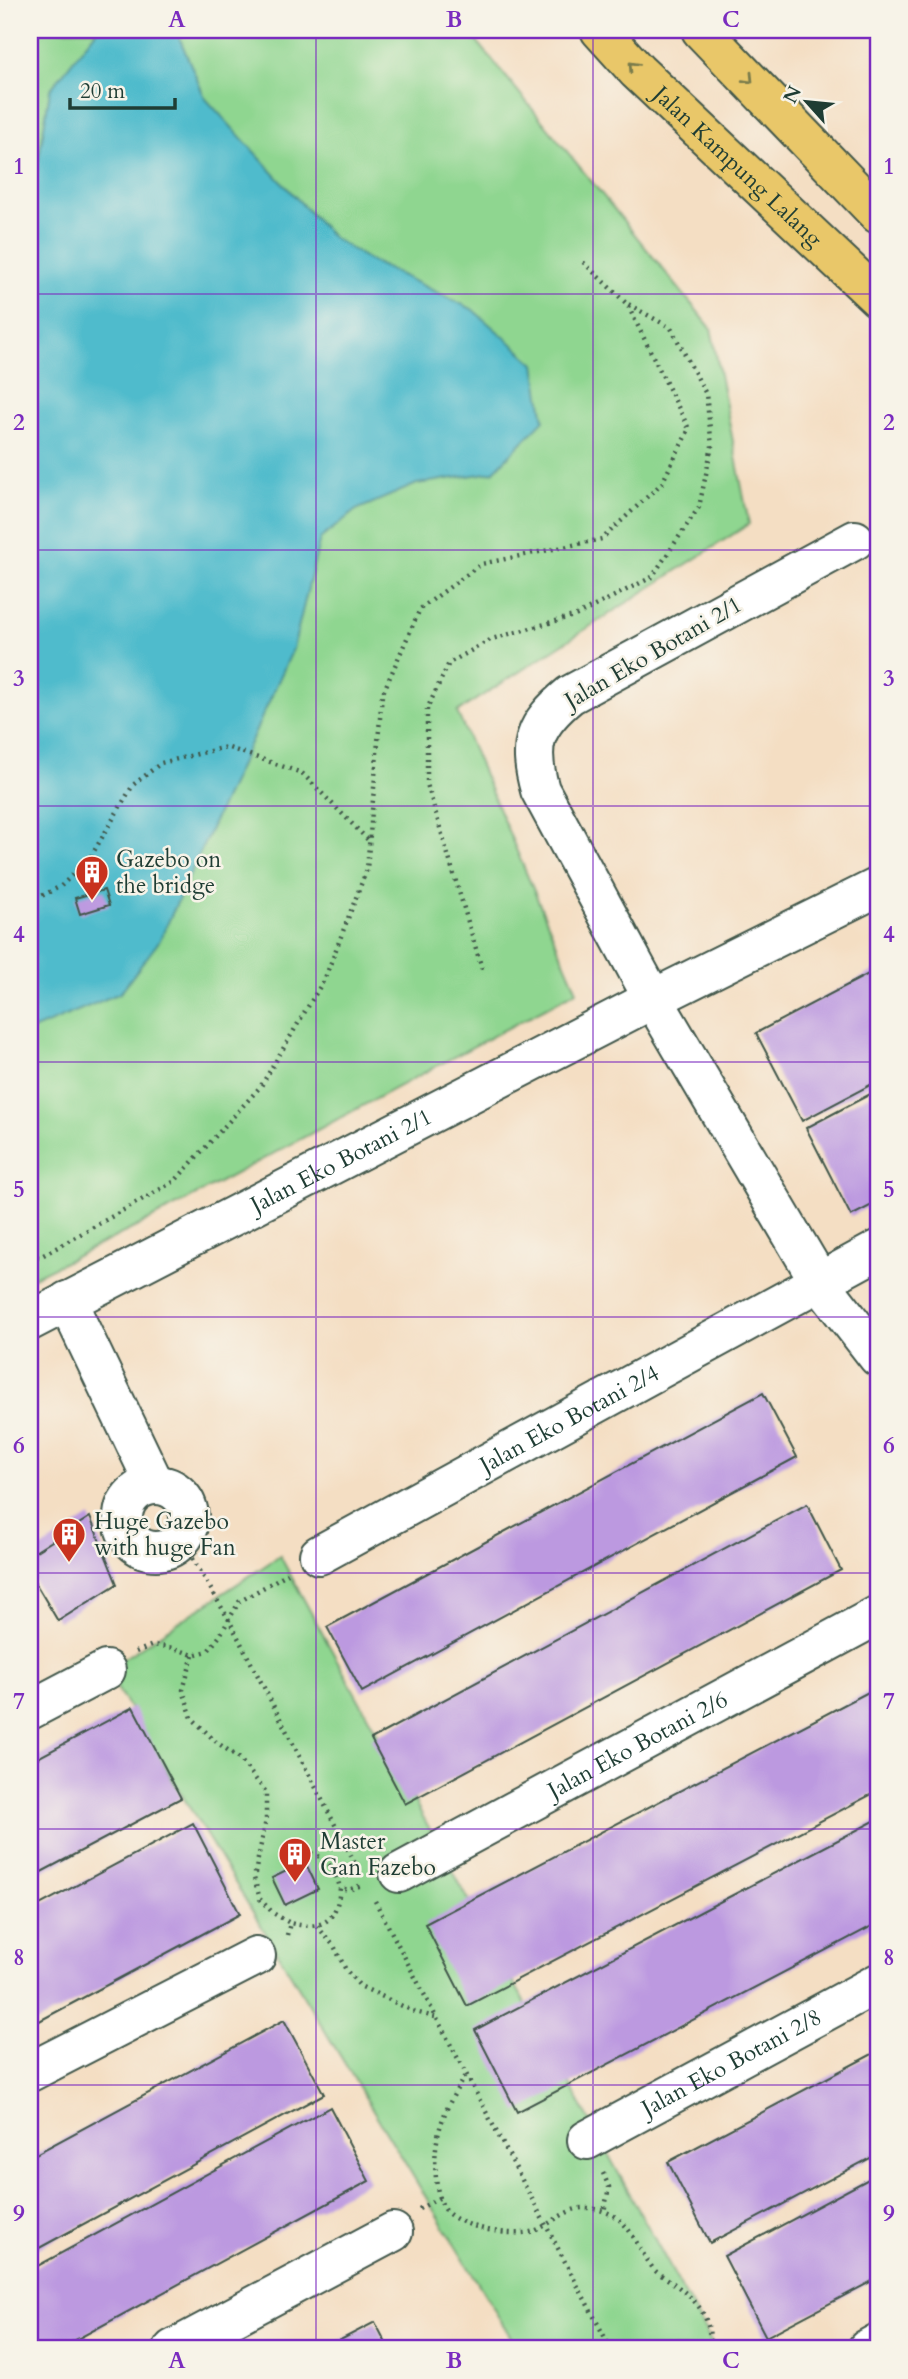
<svg xmlns="http://www.w3.org/2000/svg" width="908" height="2379" font-family="Cardo,serif">
  <style>
    .green { fill: #8fd690; stroke: #578a62; stroke-width: 2 }
    .water { fill: #50bbcc; stroke: #387c80; stroke-width: 2 }
    .building { fill: #bc99e0 }
    .lines { fill: none; stroke-linecap: round; stroke-linejoin: round }
    .minor-casing { stroke: #3f5549; stroke-width: 42 }
    .major-casing { stroke: #3f5549; stroke-width: 42 }
    .path { stroke: #3f5549; stroke-width: 4.5; stroke-dasharray: 2 5; stroke-linecap: butt }
    .minor { stroke: #fff; stroke-width: 38 }
    .major { stroke: #e9c769; stroke-width: 38 }
    .oneway { stroke: #7a7b4c }
    .grid { fill: none; stroke: #7b2cbf; stroke-width: 2; stroke-opacity: 0.55 }
    .labels { text-anchor: middle; stroke-width: 5; stroke-linejoin: round; paint-order: stroke }
    .street-label { font-size: 23px; fill: #1f3d34; stroke: #f7f3e8 }
    .poi-label { font-size: 23px; fill: #1f3d34; stroke: #f7f3e8; text-anchor: start }
    .neatline { fill: none; stroke: #7b2cbf; stroke-width: 2.5 }
    .grid-label { font-size: 23px; text-anchor: middle; font-weight: bold; fill: #7b2cbf }
  </style>
  <rect width="100%" height="100%" fill="#f7f3e8"/>
  <filter id="ink" filterUnits="userSpaceOnUse"><feTurbulence type="fractalNoise" baseFrequency=".0143" numOctaves="2"/><feDisplacementMap in="SourceGraphic" scale="14" xChannelSelector="R" yChannelSelector="G"/><feConvolveMatrix kernelMatrix="1 2 1 2 8 2 1 2 1" color-interpolation-filters="sRGB"/></filter>
  <filter id="wash" filterUnits="userSpaceOnUse"><feTurbulence type="fractalNoise" baseFrequency=".00686" numOctaves="4" result="noise"/><feDisplacementMap in="SourceGraphic" scale="28" xChannelSelector="R" yChannelSelector="G"/><feGaussianBlur stdDeviation="1.57" result="paint"/><feColorMatrix in="noise" values="0 0 0 0 0 0 0 0 0 0 0 0 0 0 0 0 0 1.4 0 .05"/><feComposite in="paint" operator="in"/></filter>
  <g filter="url(#wash)">
    <rect width="100%" height="100%" fill="#f4dec3"/>
    <path class="green" d="M30,30H468L711,328L749,524L457,712L577,991L140,1225L30,1279Z
      M280,1556L715,2349H518L106,1670Z"/>
    <path class="water" d="M97,30H176L205,98L332,237L369,260L472,309L535,364L544,420L493,472L417,484L356,510L320,539L293,649L160,940L120,993L30,1031V371L39,335L32,200L50,90Z"/>
    <g id="blocks">
      <path class="building" d="M104,890L109,905L80,914L75,898Z
        M878,969V1081L802,1121L756,1033Z
        M878,1090V1202L851,1216L806,1128Z
        M763,1393L797,1457L362,1692L327,1627Z
        M807,1504L841,1570L405,1804L371,1739Z
        M90,1517L117,1584L58,1621L30,1574V1555Z
        M878,1687V1791L467,2006L425,1924Z
        M133,1707L181,1798L30,1878V1762Z
        M878,1819V1923L517,2112L475,2030Z
        M193,1823L240,1914L30,2026V1910Z
        M305,1862L318,1889L285,1905L272,1878Z
        M284,2020L324,2094L30,2253V2157Z
        M878,2051V2154L710,2243L668,2162Z
        M330,2107L369,2181L59,2349H30V2270Z
        M878,2174V2278L766,2337L724,2256Z
        M375,2322L389,2349H323Z"/>
    </g>
  </g>
  <g filter="url(#ink)">
    <use href="#blocks" fill-opacity="0" stroke="#3f5549" stroke-width="2"/>
    <g class="lines">
      <defs>
        <g id="minor">
          <path d="M855,540L570,695C534,725 527,744 540,790L653,999L819,1281L878,1357"/>
          <path d="M67,1301L155,1485"/>
          <path id="s1" d="M30,1321L653,999L878,887"/>
          <circle cx="156" cy="1518" r="33"/>
          <path id="s2" d="M319,1555L878,1250"/>
          <path d="M30,1710L106,1670"/>
          <path id="s3" d="M399,1873L878,1615"/>
          <path d="M30,2072L256,1956"/>
          <path id="s4" d="M587,2140L878,1983"/>
          <path d="M173,2349L393,2232"/>
          <path d="M867,2349L878,2343"/>
        </g>
        <g id="major">
          <path id="s5" d="M600,30L637,71L878,298"/>
          <path d="M701,30L878,214"/>
        </g>
      </defs>
      <use href="#minor" class="minor-casing"/>
      <use href="#major" class="major-casing"/>
      <path class="path" d="M30,902L61,886L90,858L133,785L161,763L226,747L302,773L368,840
        M482,969L427,784V709L449,663L492,639L577,615L652,577L699,507L712,446L706,394L671,328L628,304
        M30,1256L40,1257L175,1181L261,1086L325,978L367,869L382,695L420,609L481,564L602,539L662,483L689,429L627,304L583,262
        M182,1540L229,1620L361,1875
        M136,1652L153,1645L174,1648L193,1655L208,1651L219,1637L239,1602L288,1573
        M193,1655L183,1690L192,1718L215,1741L239,1758L266,1792V1820L254,1878L260,1899L273,1913L290,1923
        M289,1862L297,1851C323,1853 334,1864 340,1888
        M375,1901L611,2349
        M317,1926L334,1946L346,1970L360,1986L415,2012L435,2017
        M287,1935L290,1923C322,1931 337,1922 340,1888L349,1890L364,1884
        M603,2173L609,2187L604,2212
        M439,2198C429,2147 439,2117 466,2074
        M419,2209L439,2198C441,2202 444,2208 447,2212C463,2228 513,2238 534,2231C552,2224 568,2206 588,2208C629,2212 632,2240 652,2267C656,2273 663,2276 669,2280C695,2299 712,2314 710,2349"/>
      <use href="#minor" class="minor"/>
      <use href="#major" class="major"/>
    </g>
    <defs><path id="oneway-chevron" d="M-2-3.5L2.5 0L-2 3.5" fill="none" stroke-width="1.6" stroke-linecap="round" stroke-linejoin="round" transform="scale(1.75)"/></defs>
    <g class="oneway">
      <use href="#oneway-chevron" transform="translate(633 66) rotate(-133)"/>
      <use href="#oneway-chevron" transform="translate(749 79) rotate(46)"/>
    </g>
  </g>
  <path class="grid" d="M316,30V2349M593,30V2349M30,294H878M30,550H878M30,806H878M30,1062H878M30,1317H878M30,1573H878M30,1829H878M30,2085H878"/>
  <defs>
    <symbol id="building-pin" viewBox="-11 -11 22 30"><path d="M0 17L-7.5 6A9.5 9.5 0 1 1 7.5 6Z" fill="#c8321e" stroke="#f7f3e8"/><path d="M-4-6H4V6H1V3H-1V6H-4ZM-2.5-4.3h1.7v1.8h-1.7ZM.8-4.3h1.7v1.8H.8ZM-2.5-1h1.7V.8h-1.7ZM.8-1h1.7V.8H.8Z" fill="#fff"/></symbol>
  </defs>
  <g fill-rule="evenodd">
    <use href="#building-pin" x="73" y="853" width="38" height="52"/>
    <use href="#building-pin" x="50" y="1515" width="38" height="52"/>
    <use href="#building-pin" x="276" y="1835" width="38" height="52"/>
  </g>
  <g class="labels">
    <g class="street-label">
      <text dy="8" stroke="none"><textPath href="#s5" startOffset="194">Jalan Kampung Lalang</textPath></text>
      <text transform="translate(653 652) rotate(-30)" y="8">Jalan Eko Botani 2/1</text>
      <text dy="8" stroke="none"><textPath href="#s1" startOffset="350">Jalan Eko Botani 2/1</textPath></text>
      <text dy="8" stroke="none"><textPath href="#s2" startOffset="285">Jalan Eko Botani 2/4</textPath></text>
      <text dy="8" stroke="none"><textPath href="#s3" startOffset="271">Jalan Eko Botani 2/6</textPath></text>
      <text dy="8" stroke="none"><textPath href="#s4" startOffset="164">Jalan Eko Botani 2/8</textPath></text>
    </g>
    <g class="poi-label">
      <text x="116" y="867">Gazebo on<tspan x="116" dy="26">the bridge</tspan></text>
      <text x="94" y="1529">Huge Gazebo<tspan x="94" dy="26">with huge Fan</tspan></text>
      <text x="320" y="1849">Master<tspan x="320" dy="26">Gan Fazebo</tspan></text>
    </g>
  </g>
  <rect width="908" height="2379" fill="none" stroke="#f7f3e8" stroke-width="77"/>
  <g transform="translate(807 102) rotate(297)" stroke="#f7f3e8" stroke-width="5" paint-order="stroke">
  <path d="M0-5L12 26L0 18L-12 26Z" fill="#1f3d34"/>
  <text y="-10" font-size="19" font-weight="bold" text-anchor="middle" fill="#1f3d34">N</text>
  </g>
  <path d="M70 98v10h105v-10" fill="none" stroke="#1f3d34" stroke-width="3.5"/>
  <text x="80" y="98" font-size="21" fill="#1f3d34" stroke="#f7f3e8" stroke-width="5" paint-order="stroke">20 m</text>
  <rect x="38" y="38" width="832" height="2302" class="neatline"/>
  <g class="grid-label">
    <text x="177" y="27">A</text>
    <text x="454" y="27">B</text>
    <text x="731" y="27">C</text>
    <text x="19" y="174">1</text>
    <text x="889" y="174">1</text>
    <text x="19" y="430">2</text>
    <text x="889" y="430">2</text>
    <text x="19" y="686">3</text>
    <text x="889" y="686">3</text>
    <text x="19" y="942">4</text>
    <text x="889" y="942">4</text>
    <text x="19" y="1197">5</text>
    <text x="889" y="1197">5</text>
    <text x="19" y="1453">6</text>
    <text x="889" y="1453">6</text>
    <text x="19" y="1709">7</text>
    <text x="889" y="1709">7</text>
    <text x="19" y="1965">8</text>
    <text x="889" y="1965">8</text>
    <text x="19" y="2221">9</text>
    <text x="889" y="2221">9</text>
    <text x="177" y="2368">A</text>
    <text x="454" y="2368">B</text>
    <text x="731" y="2368">C</text>
  </g>
</svg>
